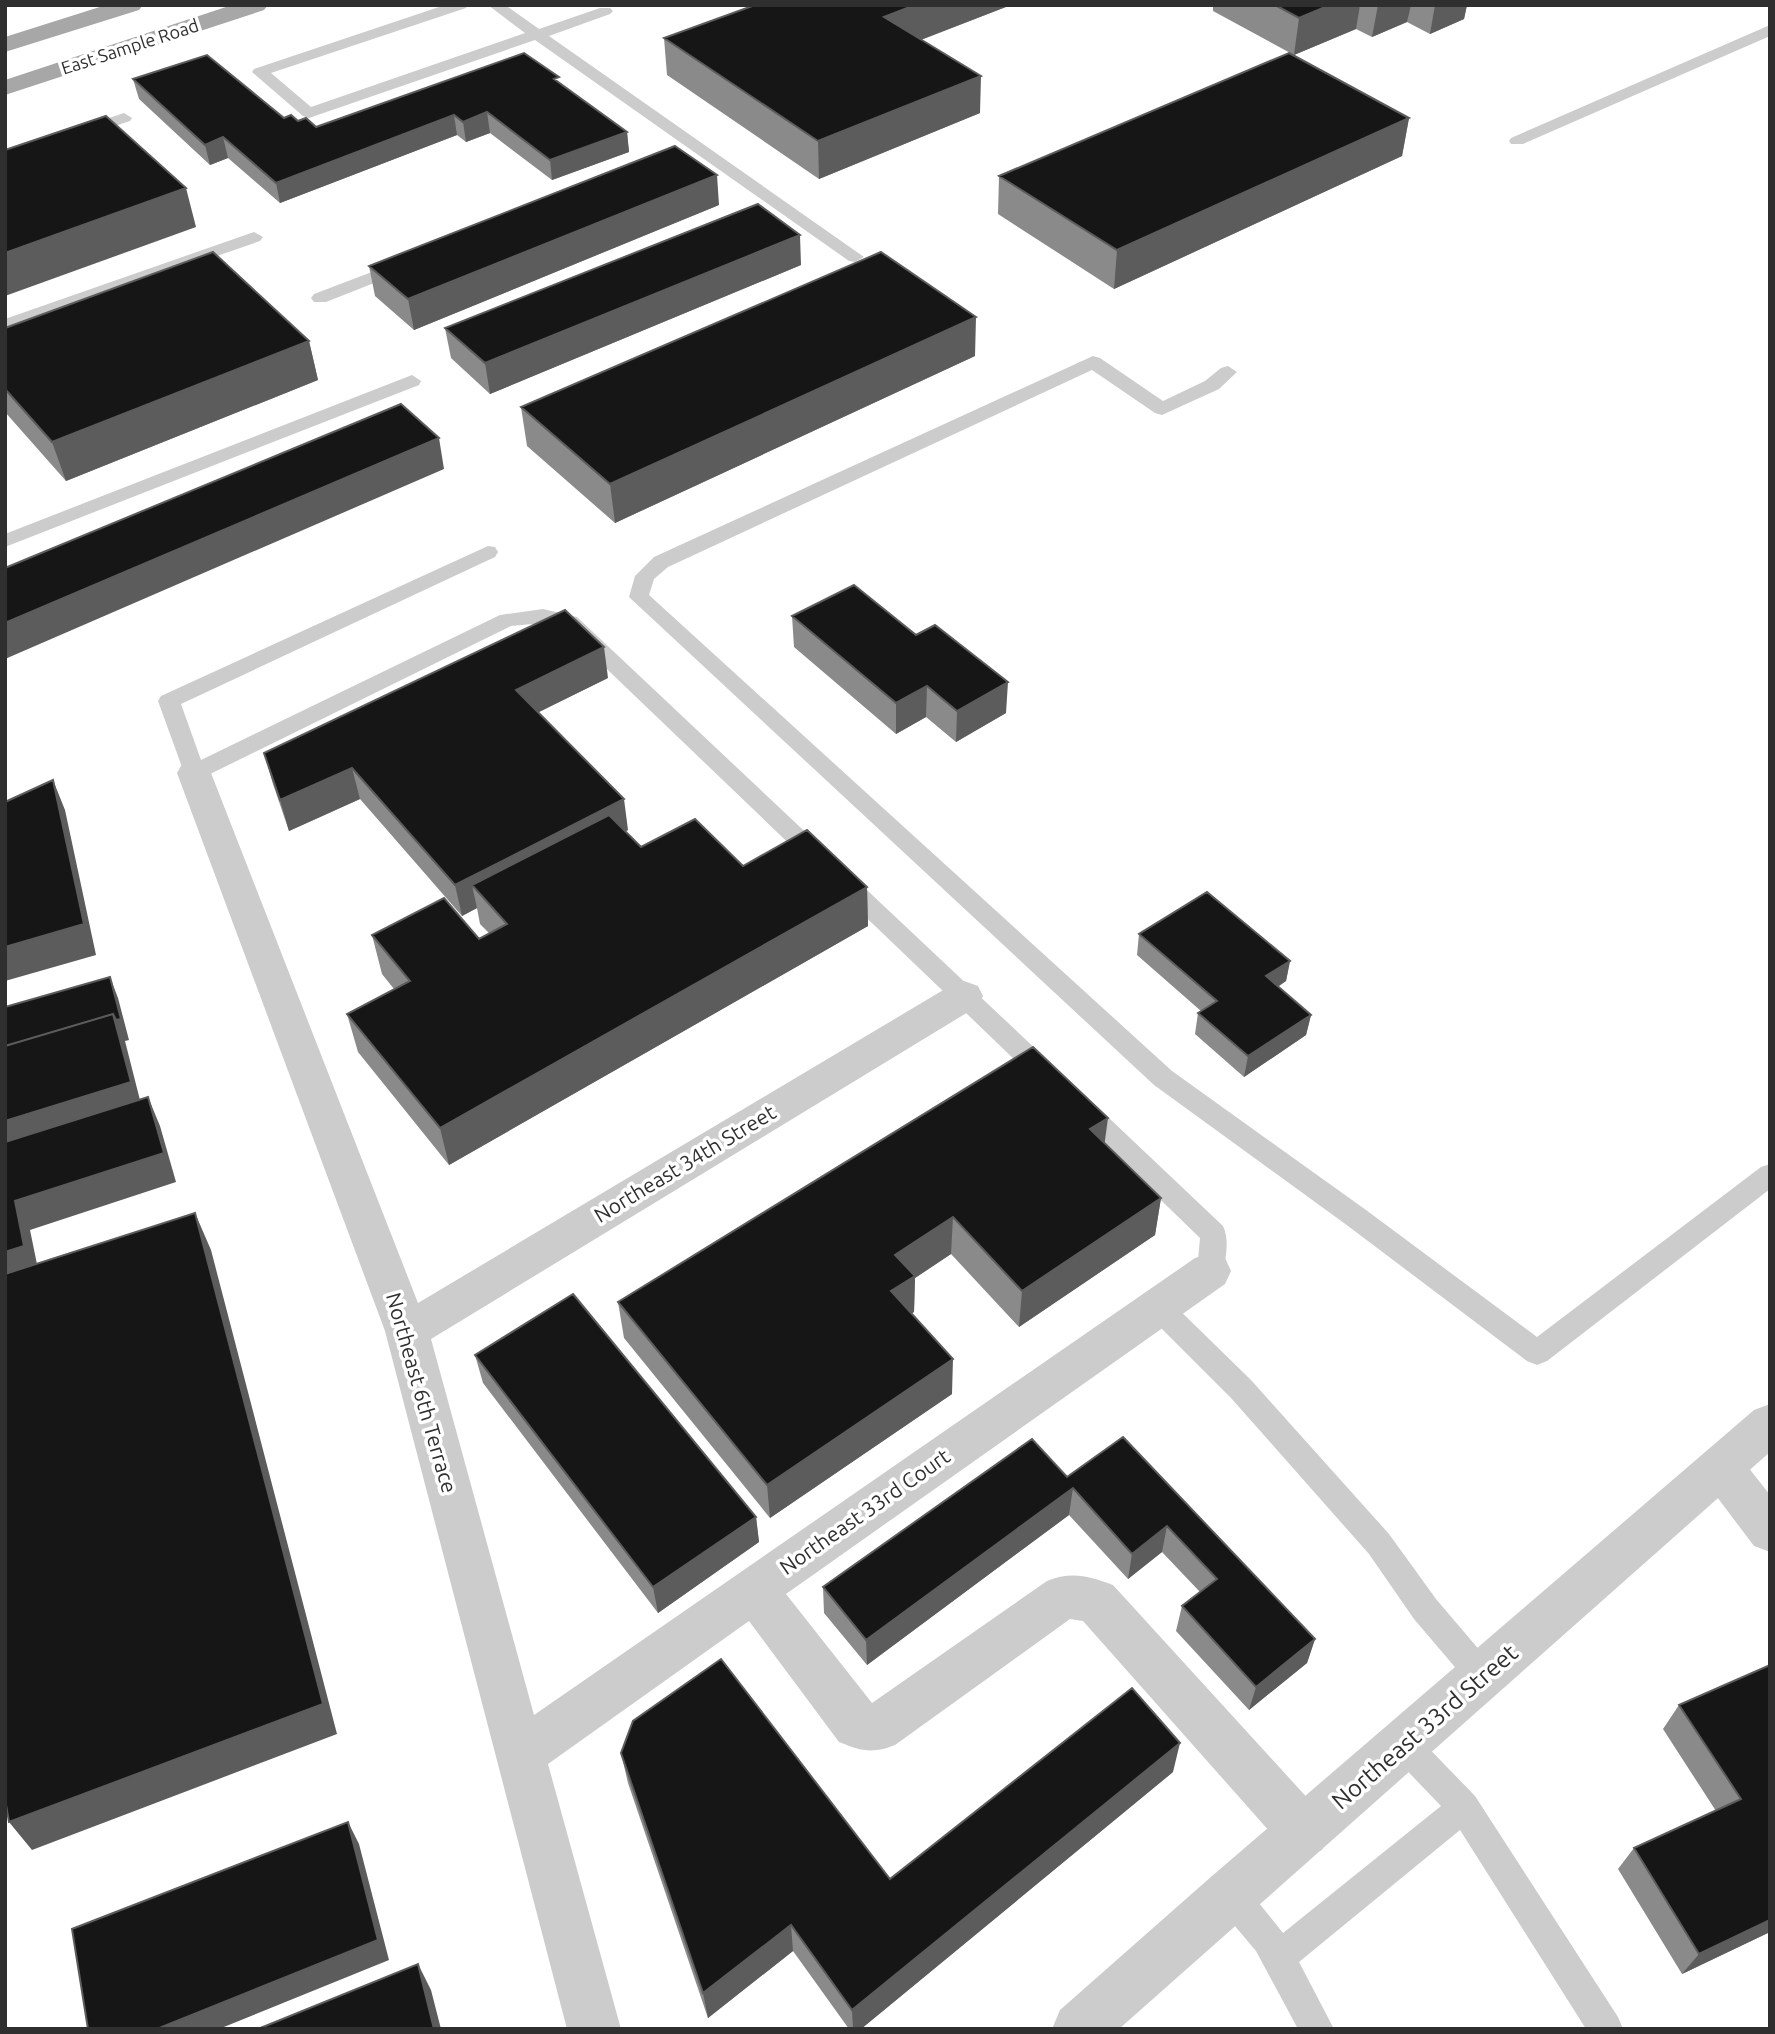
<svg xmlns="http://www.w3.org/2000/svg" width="1775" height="2034" font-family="Ubuntu,sans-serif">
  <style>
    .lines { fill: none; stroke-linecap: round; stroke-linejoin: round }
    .service { fill: #ccc; fill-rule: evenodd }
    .minor { fill: #ccc; fill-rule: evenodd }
    .tertiary { fill: #ccc; fill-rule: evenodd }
    .primary { fill: #a7a7a7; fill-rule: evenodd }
    .wall { fill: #8a8a8a }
    .shaded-wall { fill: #5c5c5c }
    .building { fill: #161616; stroke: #5c5c5c; stroke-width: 2 }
    .labels { text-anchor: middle; stroke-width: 7; stroke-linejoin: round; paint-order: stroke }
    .far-street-label { font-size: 18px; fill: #2f2f2f; stroke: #fff }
    .street-label { font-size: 21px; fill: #2f2f2f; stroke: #fff }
    .near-street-label { font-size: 24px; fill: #2f2f2f; stroke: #fff }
  </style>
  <rect width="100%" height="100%" fill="#fff"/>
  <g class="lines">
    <path class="service" d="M445,5H468L466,8L271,73L311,107L525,33L488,5H505L539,29L600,8H610L613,11L610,14L549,36L864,257L855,262L849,261L535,40L309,118L303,116L252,72L254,69Z
      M1770,25V36L1523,144H1511L1509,141L1511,138Z
      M124,113L132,118L130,121L82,137L74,132L76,129Z
      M254,232L263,237L260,241L5,330V319Z
      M401,261L407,262L410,266L407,270L326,302H314L311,298L314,294Z
      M1093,356L1100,358L1163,401L1205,381L1221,368L1228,366L1237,372L1219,389L1162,415L1155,413L1092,370L668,567L654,579L649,595L1172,1071L1366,1210L1537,1337L1761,1167L1770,1164V1189L1547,1361L1537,1365L1527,1361L1348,1226L1154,1085L629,597L635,576L654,557Z
      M412,375L421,381L419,385L5,547V534Z
      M488,546L495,547L498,552L495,557L181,704L201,760L500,615L543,609L577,617L1057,1069L1061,1076L1057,1083L1048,1086L1039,1083L563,627L543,623L511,626L202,778L194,781L186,778L158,701L161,696Z
      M1082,1098L1091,1101L1223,1226C1230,1240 1226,1265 1219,1279L1210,1282L1201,1279L1197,1271L1200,1238L1073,1115L1069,1108L1073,1101Z
      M1158,1295L1168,1299L1251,1380L1389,1534L1436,1599L1493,1666L1497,1676L1493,1686L1482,1691L1471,1686L1414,1619L1369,1554L1231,1398L1148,1315L1144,1307L1148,1299Z
      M1404,1730L1415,1734L1475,1796L1618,2017L1623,2029H1586L1460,1830L1299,1962L1334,2029H1298L1256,1951L1218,1906L1214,1894L1218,1882L1230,1878L1242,1882L1283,1933L1441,1806L1393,1756L1388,1745L1393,1734Z"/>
    <path class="minor" d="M194,761L206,764L211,773L418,1303L950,986L964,981L978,986L983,996L978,1006L431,1339L534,1715L1195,1258L1210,1253L1225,1258L1231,1271L1225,1284L786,1594L872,1703L1047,1581C1071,1571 1089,1576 1113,1585L1322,1814L1329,1832L1322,1850L1304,1857L1286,1850L1083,1621L1070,1619L895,1745C872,1754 861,1751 839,1742L749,1621L548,1764L621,2029H567L385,1331L177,773L182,764Z
      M1721,1447L1737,1453L1770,1495V1552L1754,1546L1705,1481L1698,1467L1705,1453Z"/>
    <path class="tertiary" d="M1770,1404V1452L1119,2029H1052L1060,2010L1212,1876L1754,1410Z"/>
    <path class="primary" d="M106,5H143L139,10L5,52V37Z
      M232,5H268L264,10L5,95V80Z"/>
  </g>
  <path class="wall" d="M755,5H1011L921,40L980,113L819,179L667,75L664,38Z
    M1205,5H1467L1464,19L1430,34L1407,22L1372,37L1356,29L1294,55L1213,11V6L1209,7Z
    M133,79L298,121L316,127L559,83L627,132L629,152L552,180L490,133L466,142L457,135L280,203L228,158L210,165L139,99Z
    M1409,118L1402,156L1114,289L998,214L999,176Z
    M719,205L414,330L375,296L369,266Z
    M801,265L490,394L451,358L445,328Z
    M5,328L309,341L318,380L66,481L5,412Z
    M975,356L615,523L527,446L521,407Z
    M792,616L1006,713L956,742L926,717L896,734L794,647Z
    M608,678L538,712L628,830L625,831L641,847L867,887L868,926L449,1165L358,1052L347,1014L394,989L382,974L372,935L479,939L489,933L480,924L477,908L462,916L360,799L289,831L273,784L264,753Z
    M1139,934L1290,961L1286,981L1278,987L1311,1015L1306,1035L1244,1077L1195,1034L1198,1013L1201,1011L1137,955Z
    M1104,1143L1161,1198L1155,1235L1019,1327L951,1254L915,1278L914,1312L911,1313L952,1394L770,1518L624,1338L618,1302Z
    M475,1355L756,1517L759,1542L658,1613L483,1383Z
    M1123,1437L1315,1639L1307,1663L1249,1710L1176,1631L1182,1606L1200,1592L1162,1552L1128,1579L1069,1515L867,1665L824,1613L823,1587L1067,1477Z
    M1770,1665V1932L1682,1974L1618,1869L1634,1848L1716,1811L1663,1729L1679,1705Z
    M621,1753L890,1879L1173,1772L861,2029H849L793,1951L708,2018L628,1783Z"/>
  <path class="shaded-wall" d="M915,5H1011L884,54V17Z
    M1330,5H1360L1356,29L1294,55L1299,18Z
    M1378,5H1411L1407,22L1372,37Z
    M1435,5H1467L1464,19L1430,34Z
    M981,76L980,113L819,179L818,141Z
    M487,112L490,133L466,142L463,122Z
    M454,115L457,135L280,203L276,183Z
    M1409,118L1402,156L1114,289L1117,250Z
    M627,132L629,152L552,180L550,160Z
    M223,137L228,158L210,165L205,145Z
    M717,175L719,205L414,330L408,299Z
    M186,188L196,227L5,296V253Z
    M800,235L801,265L490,394L485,363Z
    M976,317L975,356L615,523L610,484Z
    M309,341L318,380L66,481L52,442Z
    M439,438L444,469L5,659V623Z
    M604,647L608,678L521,721L516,690Z
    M1008,682L1006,713L956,742L957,711Z
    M927,686L926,717L896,734V703Z
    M352,768L360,799L289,831L280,800Z
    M53,780L65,810L96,955L5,981V947Z
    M624,799L628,830L488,902L472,885L477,908L462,916L455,885Z
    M867,887L868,926L449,1165L440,1128Z
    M1290,961L1286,981L1261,997L1266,976Z
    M110,977L118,998L129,1040L125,1041L143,1112L5,1155V1053Z
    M1311,1015L1306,1035L1244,1077L1248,1056Z
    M148,1097L160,1126L176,1182L30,1230L39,1274L5,1285V1252L15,1201Z
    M1108,1118L1103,1155L1090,1129Z
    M1161,1198L1155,1235L1019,1327L1022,1291Z
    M195,1213L211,1250L337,1734L32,1850L9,1822Z
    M953,1217L951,1254L915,1278L914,1312L890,1327L891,1291L895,1255Z
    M953,1359L952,1394L770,1518L767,1485Z
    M1073,1488L1069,1515L867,1665L866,1640Z
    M756,1517L759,1542L658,1613L653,1587Z
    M1167,1526L1162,1552L1128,1579L1132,1554Z
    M1315,1639L1307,1663L1249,1710L1256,1687Z
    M1180,1743L1173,1772L861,2029H853L852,2010Z
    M348,1822L359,1844L389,1960L219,2029H157Z
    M1770,1920V1932L1682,1974L1699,1954Z
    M791,1925L793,1951L708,2018L703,1993Z
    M418,1964L431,1990L441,2029H434Z"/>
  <path class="building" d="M755,5H915L884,17L981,76L818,141L664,38Z
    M1275,5H1330L1299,18Z
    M524,53L559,77L554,79L627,132L550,160L487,112L463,122L454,115L276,183L223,137L205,145L133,79L207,55L284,118L291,115L298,121L306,118L316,127Z
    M1289,53L1409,118L1117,250L999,176Z
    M106,116L186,188L5,253V150Z
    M675,146L717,175L408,299L369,266Z
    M758,204L800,235L485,363L445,328Z
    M213,252L309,341L52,442L5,389V328Z
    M881,252L976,317L610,484L521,407Z
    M401,404L439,438L5,623V568Z
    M854,585L916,635L935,625L1008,682L957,711L927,686L896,703L792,616Z
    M565,610L604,647L516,690L624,799L455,885L352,768L280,800L264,753Z
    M53,780L84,924L5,947V802Z
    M609,815L641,847L695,819L743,866L807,830L867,887L440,1128L347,1014L410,981L372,935L444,898L479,939L507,924L472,885Z
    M1207,892L1290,961L1266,976L1311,1015L1248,1056L1198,1013L1217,1001L1139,934Z
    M110,977L121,1019L116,1020L113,1014L5,1046V1007Z
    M113,1014L131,1082L5,1121V1046Z
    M1033,1047L1108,1118L1090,1129L1161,1198L1022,1291L953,1217L895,1255L915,1276L891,1291L953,1359L767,1485L618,1302Z
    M148,1097L164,1153L15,1201L24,1246L5,1252V1142Z
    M195,1213L323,1704L9,1822L5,1799V1274Z
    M573,1294L756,1517L653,1587L475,1355Z
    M1123,1437L1315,1639L1256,1687L1182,1606L1217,1579L1167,1526L1132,1554L1073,1488L866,1640L823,1587L1032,1439L1067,1477Z
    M721,1659L890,1879L1132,1688L1180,1743L852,2010L791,1925L703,1993L621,1753L633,1721Z
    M1770,1665V1920L1699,1954L1634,1848L1741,1799L1679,1705Z
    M348,1822L378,1940L157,2029H88L72,1929Z
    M418,1964L434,2029H258Z"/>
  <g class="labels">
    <g class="far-street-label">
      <text transform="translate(130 47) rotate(-18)" y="6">East Sample Road</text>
    </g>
    <g class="street-label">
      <text transform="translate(685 1164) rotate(-31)" y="7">Northeast 34th Street</text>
      <text transform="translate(421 1393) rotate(74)" y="7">Northeast 6th Terrace</text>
      <text transform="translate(865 1512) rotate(-35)" y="7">Northeast 33rd Court</text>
    </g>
    <g class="near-street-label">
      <text transform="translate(1425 1727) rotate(-41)" y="8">Northeast 33rd Street</text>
    </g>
  </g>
  <rect width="1775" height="2034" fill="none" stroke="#2f2f2f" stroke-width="14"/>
</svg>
